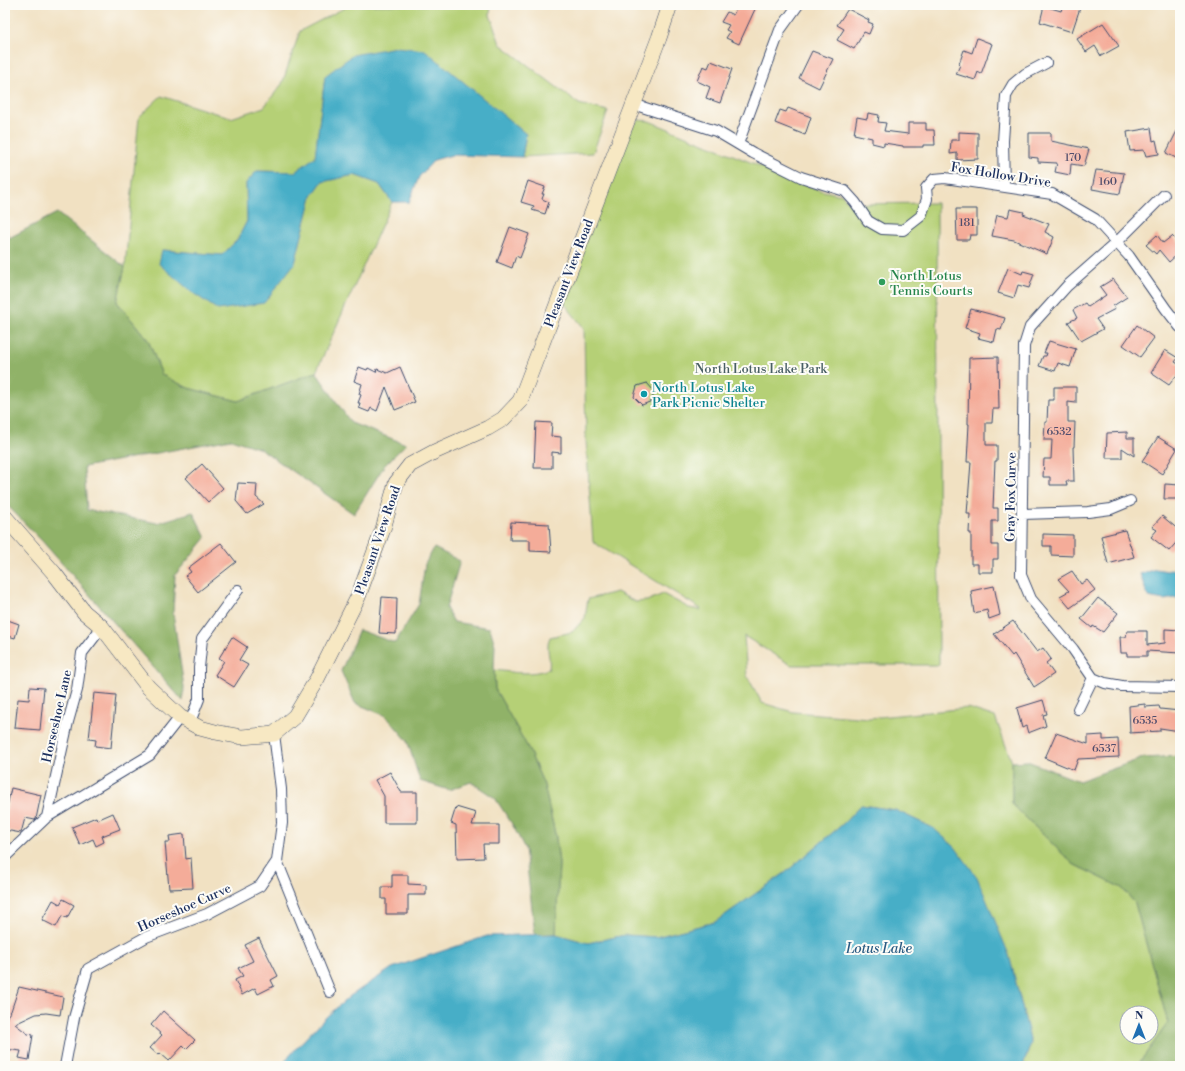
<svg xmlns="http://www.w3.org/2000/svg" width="1185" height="1071" font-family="'Libre Bodoni',serif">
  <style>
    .green { fill: #b5d076; stroke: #68806a; fill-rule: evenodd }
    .forest { fill: #90b267; stroke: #567062 }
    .water { fill: #47aec7; stroke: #316e92 }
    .building { fill: #f4ac99 }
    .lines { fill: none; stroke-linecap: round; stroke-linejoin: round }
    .street-casing { stroke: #3b4a6d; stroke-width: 12 }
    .secondary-casing { stroke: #3b4a6d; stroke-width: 16 }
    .street { stroke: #fff; stroke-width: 10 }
    .secondary { stroke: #f7e8c3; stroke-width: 15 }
    .leisure-dot { fill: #2e9e5b; stroke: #fdfcf7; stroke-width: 1.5 }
    .culture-dot { fill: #0f9aa8; stroke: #fdfcf7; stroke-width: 1.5 }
    .labels { text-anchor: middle; stroke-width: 4; stroke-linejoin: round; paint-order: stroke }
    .number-label { font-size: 11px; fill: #514e6d }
    .street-label { font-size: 13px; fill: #1b2f5e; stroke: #fdfcf7 }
    .leisure-label { font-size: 13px; fill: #27864d; stroke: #fdfcf7; text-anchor: start }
    .park-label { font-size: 13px; fill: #495f65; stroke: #fdfcf7 }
    .culture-label { font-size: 13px; fill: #0d838f; stroke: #fdfcf7; text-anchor: start }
    .water-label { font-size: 14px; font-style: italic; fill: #2a5b83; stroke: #fdfcf7 }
  </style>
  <rect width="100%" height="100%" fill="#fdfcf7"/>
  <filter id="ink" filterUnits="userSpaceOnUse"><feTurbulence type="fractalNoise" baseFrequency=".025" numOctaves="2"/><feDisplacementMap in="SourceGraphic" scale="8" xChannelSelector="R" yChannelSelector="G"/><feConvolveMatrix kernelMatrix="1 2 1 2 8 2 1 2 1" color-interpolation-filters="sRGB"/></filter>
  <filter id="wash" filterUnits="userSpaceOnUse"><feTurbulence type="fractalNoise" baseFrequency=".012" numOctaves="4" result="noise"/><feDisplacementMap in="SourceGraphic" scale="16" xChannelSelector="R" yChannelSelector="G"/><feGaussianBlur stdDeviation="0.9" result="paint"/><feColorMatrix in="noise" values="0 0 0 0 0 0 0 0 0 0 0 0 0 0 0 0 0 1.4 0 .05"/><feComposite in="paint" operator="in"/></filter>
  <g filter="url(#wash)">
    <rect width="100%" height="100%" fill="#f1e1c2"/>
    <path class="green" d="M350,5H491L490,15L500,44L579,104L608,111L593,153L522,157L526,134L325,76L315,157L295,172L257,171L246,183L247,221L237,240L222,255L163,250L295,263L312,196L322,182L354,175L379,184L392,202L316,372L238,401L188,388L162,375L148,340L117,302L125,267L139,117L161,96L231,118L264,107L282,84L300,31Z
      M638,120L649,121L819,190L842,195L850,204L937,203L939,665H791L744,636L747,676L762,703L793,712L869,718L968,708L995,717L1012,762V804L1073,864L1122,888L1135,903L1168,1023L1137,1066H1023L1031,1043L1009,955L933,828L895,810L861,805L844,823L785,873L715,922L656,937L625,935L588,943L556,934L559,863L556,838L544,785L527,746L495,689L494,670C512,672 531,676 549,669C551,657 545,648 550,637L572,632L585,618L588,599L617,592L635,602L647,601L663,594L689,608L700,610L701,609L593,542L586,440L584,328L559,297L629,132ZM1127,1013H1151V1037H1127Z"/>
    <path class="forest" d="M57,213L125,267L117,302L148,340L162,375L188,388L238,401L316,372L351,423L406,444L384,466L354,514L261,449L231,439L84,467L87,510L157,523L193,512L206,538L175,575L173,613L184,687L183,701L43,542L5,503V227L9,238Z
      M434,548L460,561L446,608L454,622L490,628L495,645L494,670L495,689L527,746L544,785L556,838L559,863L556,934L535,935L525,849L512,824L495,798L471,782L449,790L420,781L407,740L386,716L355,703L341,671L359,630L395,643L419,604L425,564Z
      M1180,756V1066H1137L1168,1023L1135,903L1122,888L1073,864L1012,804V762L1027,761L1079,781L1143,758Z"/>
    <path class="water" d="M396,47L425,50L526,134L522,157L452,155L434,160L419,177L409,202H392L379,184L354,175L322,182L312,196L295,263L264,303L218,310L193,293L159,264L162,250L222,255L237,240L247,221L246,183L257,171L295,172L315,157L325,76L353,55Z
      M1180,567V597L1164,600L1148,597L1140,574L1156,569L1167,571Z
      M861,805L895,810L933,828L955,847L977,877L1009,955L1031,1043L1023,1066H281L298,1046L325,1018L350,996L392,968L487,936L556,934L588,943L625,935L656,937L715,922L785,873L844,823Z"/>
    <g id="blocks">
      <path class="building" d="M738,5H750L756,7L739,44L726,38L730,32L726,30L729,25L721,22L727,12L733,15Z
        M1063,5H1071L1080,8L1072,32L1040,22L1044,6L1061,11Z
        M848,9L869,20L868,22L873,24L869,34L864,32L854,49L837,40L844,29L837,25Z
        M1103,23L1119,46L1101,56L1095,46L1086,52L1077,39Z
        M977,38L992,44L981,74L978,72L975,80L956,74L960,65L959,64L964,50L972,53Z
        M812,51L833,59L819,88L799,78Z
        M711,61L732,69L720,103L706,98L710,87L697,81L703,66L708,68Z
        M788,108L811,117L805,135L775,123L780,110L786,112Z
        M868,113L879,115L878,122L886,123L884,131L908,134V123H926V130H934L935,145H923V147H903V146L884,143V146L872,143V138L854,134L857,117L867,119Z
        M1180,125V160L1166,153Z
        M1151,128L1153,141L1156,140L1159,154L1146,156L1144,150L1130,151L1127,132Z
        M959,132L978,133V159L957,160V153L950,154L951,140H959Z
        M1029,133H1051V141L1089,149L1084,166L1071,164L1070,175L1055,172L1057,163L1038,162V158L1029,157Z
        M1096,170L1124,173L1120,194L1092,189Z
        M528,181L545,187L542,194H544L542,199L549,202L545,214L532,210L534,206L521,202Z
        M956,209H977V235H970L969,240H957Z
        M1010,209L1024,212L1023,214L1049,224L1045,232L1054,237L1047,254L1014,240L992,236L997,215L1008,217Z
        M510,227L529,234L520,258L516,256L512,268L497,262Z
        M1157,235L1163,243L1172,236L1180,244V252L1169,262L1159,250L1156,254L1146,245Z
        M1008,268L1022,274L1023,271L1034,274L1029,288L1018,285L1014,298L998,293Z
        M1113,279L1127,297L1113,306L1115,309L1096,319L1103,329L1081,341L1068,322L1077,318L1073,310L1085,303L1088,307L1106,295L1100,287Z
        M971,309L1005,318L1001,330L997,329L994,342L978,338L980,333L965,328Z
        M1137,325L1154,338L1140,357L1123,345Z
        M1049,341L1076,349L1070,367L1058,363L1055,371L1039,366L1043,356H1046L1047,353H1044Z
        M1165,350L1178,358L1175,362L1180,365V378L1176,376L1169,385L1151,373Z
        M998,357L999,409H993L992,423H986V445H997V461H995L993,508H998V521H992V545H998V559H993V572H978V564H971V533H969L970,514H967L971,462H967L969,424H968L969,358Z
        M359,367L367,370L368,368L376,372L377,369L387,373L400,367L415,402L395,410L386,387L377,411L371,408L369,412L359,408L360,403H358L361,395L359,394L362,384L354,381Z
        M647,383L654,391L652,401L642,405L634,397L637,386Z
        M1054,387H1076V403L1068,402V422H1075L1074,447H1073L1074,481H1066L1067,485H1050V477H1043L1044,459H1051L1052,440H1044L1045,422H1047L1048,400H1054Z
        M536,422L552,423L551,436L561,437V453L552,452V468H534Z
        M1127,432V438H1134V456L1122,448V458H1106L1107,433Z
        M1158,437L1177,449L1162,474L1142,461Z
        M202,464L223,488L208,502L186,478Z
        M238,483L257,484L256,497L264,504L247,514L236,501Z
        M1165,484L1180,485V499H1164Z
        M1162,516L1180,531V538L1169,551L1151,537L1157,530L1152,527Z
        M511,522L549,524L551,552L530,551V540H510Z
        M1125,530L1134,557L1108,564L1101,536Z
        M1043,534L1073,535V556L1051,555V546H1043Z
        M221,543L236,562L198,592L185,576L191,572L188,568Z
        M1072,571L1081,584L1087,580L1095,590L1070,608L1060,596L1069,591L1058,579Z
        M994,586L1000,615L989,619L987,610L974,613L971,591Z
        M382,597L397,598L396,634L379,633Z
        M1098,598L1118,613L1103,632L1093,626L1092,628L1081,619Z
        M5,619L19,624L15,638L5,635Z
        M1013,621L1037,652L1043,648L1051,659L1046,663L1054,674L1034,687L1014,654L1012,656L994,634Z
        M1165,629L1180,630V653L1147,651V656H1127V653H1121L1120,637H1126L1127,631H1147V645L1165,643Z
        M232,637L247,647L239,660L248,665L234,687L215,675L224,661L219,658Z
        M30,687L44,688L40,730L15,728L18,699L29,700Z
        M94,693L116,695L111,748L95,746L96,740L89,739Z
        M1043,700L1047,714L1043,715L1046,726L1028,733L1026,726L1022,728L1017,708Z
        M1145,704V707L1159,706L1160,709L1180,711V731L1160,728V731L1130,733L1129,706Z
        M1056,733L1088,744V736L1103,735V740L1118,739L1119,757L1078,759L1074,770L1045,758Z
        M390,772L401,792H417V823H384V796L375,780Z
        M11,788L41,795L36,819L35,820L25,818L21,833L5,830V816Z
        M456,807L476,813L472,825H499V844H483L484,858L457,859L456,825L451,823Z
        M113,813L120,829L102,836L104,842L96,846L93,839L80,845L72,827L96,817L97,820Z
        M184,834L186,859L191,858L193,888L169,889L165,842H170L169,836Z
        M392,875H408V884L426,885V895H408V914H386V899H382V887H392Z
        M63,899L74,905L67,918L62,916L56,927L42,920L53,900L60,904Z
        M259,938L278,976L271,980L274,986L258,994L255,988L242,995L235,980L243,976L238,968L253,961L245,945Z
        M19,987L63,997L60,1015L46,1013L36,1014L15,1024L28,1034L33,1035L29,1060L19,1058L21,1051L5,1049V1027L7,1016L11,1011Z
        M163,1011L195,1040L186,1049L183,1046L169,1061L160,1053L158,1055L150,1048L162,1035L151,1025Z"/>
    </g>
  </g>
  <g filter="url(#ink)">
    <use href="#blocks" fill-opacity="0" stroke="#3b4a6d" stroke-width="1"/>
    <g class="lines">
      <defs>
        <path id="street" d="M633,104L716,131L753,153L801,177L845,191L855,202L868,221L882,229L903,230L921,216L927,199L926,188L934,179L945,178L1052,194L1095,219L1129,256L1166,309L1180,327
          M738,144L780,30L798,5
          M1004,186L1003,141L1006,96L1013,84L1025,74L1046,63
          M1164,195L1117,242L1067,286L1030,327L1024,346L1021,575L1031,599L1073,649L1093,678L1105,683L1122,686L1180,687
          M1022,514L1088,512L1111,509L1130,501
          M1078,709L1093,678
          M190,722L199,699V668L202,639L238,590
          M47,817L68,722L77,690L82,653L102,627
          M5,857L47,817L150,755L180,717
          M277,861L330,992
          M65,1066L74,1018L88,969L146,937L207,914L260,886L277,861L282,823L281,789L274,734"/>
        <path id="secondary" d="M5,517L54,573L84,612L102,627L148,687L180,717L200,728L215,732L242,737L274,734L295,716L317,679L358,597L383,529L396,483L410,465L434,452L488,428L503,419L520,401L659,38L670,5"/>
      </defs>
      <use href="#street" class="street-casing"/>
      <use href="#secondary" class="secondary-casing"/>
      <use href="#street" class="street"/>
      <use href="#secondary" class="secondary"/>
    </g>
  </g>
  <circle class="leisure-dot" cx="882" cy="282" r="4"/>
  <circle class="culture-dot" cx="644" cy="394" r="4"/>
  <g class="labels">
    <g class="number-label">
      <text x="1073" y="161">170</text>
      <text x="1108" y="185">160</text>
      <text x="967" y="226">181</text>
      <text x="1059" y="435">6532</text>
      <text x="1145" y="724">6535</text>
      <text x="1104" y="752">6537</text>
    </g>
    <g class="street-label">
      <text transform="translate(1001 174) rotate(9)" y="5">Fox Hollow Drive</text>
      <text transform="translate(568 273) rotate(-69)" y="5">Pleasant View Road</text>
      <text transform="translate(1010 497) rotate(-89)" y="5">Gray Fox Curve</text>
      <text transform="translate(377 540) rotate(-71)" y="5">Pleasant View Road</text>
      <text transform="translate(56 716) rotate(-77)" y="5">Horseshoe Lane</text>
      <text transform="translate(184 907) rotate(-24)" y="5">Horseshoe Curve</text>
    </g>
    <g class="leisure-label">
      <text x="890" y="280">North Lotus<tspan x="890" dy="15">Tennis Courts</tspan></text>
    </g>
    <g class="park-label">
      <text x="761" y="373">North Lotus Lake Park</text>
    </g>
    <g class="culture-label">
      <text x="652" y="392">North Lotus Lake<tspan x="652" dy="15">Park Picnic Shelter</tspan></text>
    </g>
    <g class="water-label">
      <text x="879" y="953">Lotus Lake</text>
    </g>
  </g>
  <rect width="1185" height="1071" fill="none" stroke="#fdfcf7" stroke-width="20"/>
  <g transform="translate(1139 1025)"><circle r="19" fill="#fdfcf7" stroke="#a3aaba"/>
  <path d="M0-3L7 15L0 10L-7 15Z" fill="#1f6fb2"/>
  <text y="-6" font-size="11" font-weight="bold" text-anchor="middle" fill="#1b2f5e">N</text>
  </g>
</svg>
